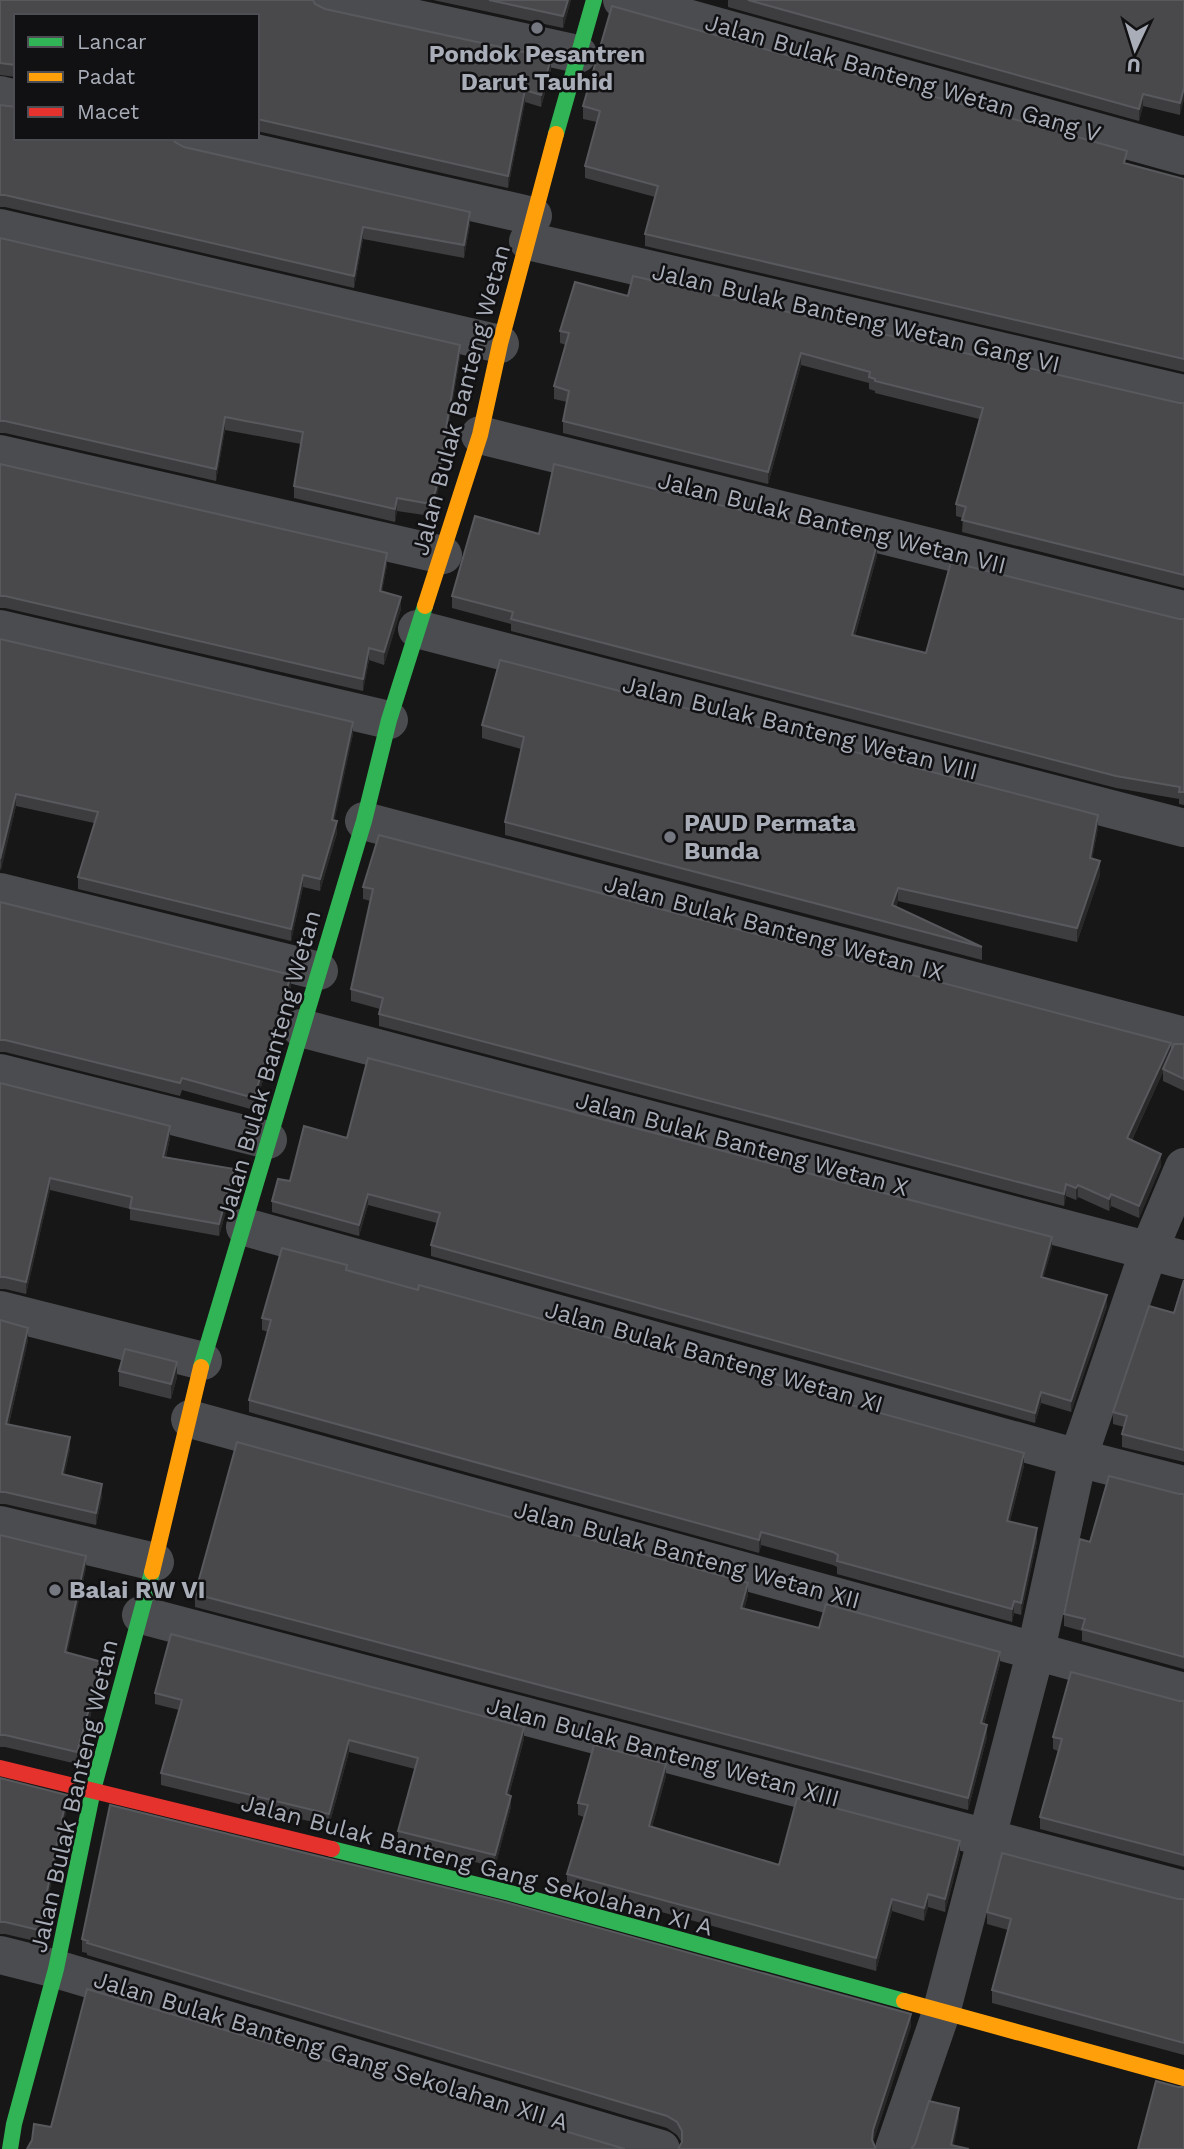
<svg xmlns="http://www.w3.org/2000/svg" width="1184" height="2149" font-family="'Work Sans',sans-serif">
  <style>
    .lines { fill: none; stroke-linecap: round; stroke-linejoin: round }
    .street { stroke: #4b4c50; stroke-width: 38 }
    .fast { stroke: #30b455; stroke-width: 16 }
    .slow { stroke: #ff9f0a; stroke-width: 16 }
    .jam { stroke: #e5322d; stroke-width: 16 }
    .wall { fill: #3d3d3f }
    .shaded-wall { fill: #29292a }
    .building { fill: #49494c; stroke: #58595d; stroke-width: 2 }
    .poi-dot { fill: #757880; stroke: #111113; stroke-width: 2.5 }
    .labels { text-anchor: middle; stroke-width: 5; stroke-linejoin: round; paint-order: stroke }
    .poi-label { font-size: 24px; font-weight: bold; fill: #a8adb8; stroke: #111113; text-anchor: start }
    .street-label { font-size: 24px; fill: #a8adb8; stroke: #111113 }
  </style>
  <rect width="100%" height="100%" fill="#171717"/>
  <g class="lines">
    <path class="street" d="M330,0L578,54
      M622,0L1184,156
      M0,95L16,99
      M189,138L533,216
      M0,228L500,344
      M528,241L1184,394
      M480,435L1184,610
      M0,454L443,555
      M0,629L389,720
      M417,629L1184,828
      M364,821L1184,1036
      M0,892L319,971
      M301,1028L1184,1260
      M0,1073L268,1140
      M245,1227L1078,1458L1184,1485
      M0,1310L203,1361
      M190,1419L1184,1692
      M0,1525L155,1562
      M141,1615L1184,1890
      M0,1955L56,1969L661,2149
      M894,2149L941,2013L1036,1650L1078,1458L1149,1250L1184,1167"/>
    <path class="fast" d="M556,134L594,0
      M201,1367L364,821L389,720L425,606
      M332,1849L510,1893L904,2001
      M10,2149L14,2124L56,1969L93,1790L152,1572"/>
    <path class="slow" d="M425,606L480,435L500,344L556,134
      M152,1572L201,1367
      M904,2001L1184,2078"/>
    <path class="jam" d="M0,1768L332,1849"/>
  </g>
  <path class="wall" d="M0,0L315,4L325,9L551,71L541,107L525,102L508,188L257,131V16H16V77L0,75Z
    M433,0H571L563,28Z
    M728,0H1184L1180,115L1143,106L1139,121L728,7Z
    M0,105L175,142L184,147L470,224L464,258L363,239L354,288L5,207H0Z
    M583,106L1127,164L1184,179V372L645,246V234L655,197L585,178V166L597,122L583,119Z
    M0,238L460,357L436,501L431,516L397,511L395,522L294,498V486L301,444L225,430L216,481L5,433H0Z
    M628,296L1179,403H1184V588L962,532L963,518L956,516V504L979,419L875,393V391L869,389V383L801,365L768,484L563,433V421L567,402L554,399V386L566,345L560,343V331Z
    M0,464L387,565L382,591L401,609L384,665L369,660L363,691L5,608H0Z
    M539,534L877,556L855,636L926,653L1184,619V805L1179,804V799L1116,788L511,631V624L452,608V596Z
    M0,639L353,734L334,821L337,833L320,891L303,887L291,941L78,889V877L94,823L16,806L0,871Z
    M482,725L1098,828L1092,859L1100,875L1077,942L898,901L896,907L982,947V960L505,835V822L521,749L482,738Z
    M363,887L1171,1052L1184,1044V1091L1163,1081V1072L1132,1140L1161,1166L1139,1218L1111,1206L1109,1211L1078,1197L1076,1200L1066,1196L1064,1206L379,1026V1014L380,1009L351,1001V989L371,901L363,899Z
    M0,902L291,987L254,1110L182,1090L180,1096L5,1052H0Z
    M0,1083L170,1138L166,1157L234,1182L219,1236L130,1220V1209L50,1190L26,1294L5,1289H0Z
    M347,1138L1052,1248L1043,1277L1107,1306L1071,1412L1041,1403L1035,1423L431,1256V1245L437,1223L368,1205L359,1236L272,1212V1201L290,1181Z
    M347,1270L1024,1466L1010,1521L1037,1541L1021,1615L1014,1613L1012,1622L837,1574V1567L833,1565L761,1545L759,1553L249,1412V1400L268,1332L262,1330V1318Z
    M1184,1280V1462L1122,1447V1434L1124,1427L1113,1424V1412L1174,1313Z
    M0,1320L28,1340L9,1424L70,1449L64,1475L102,1496L96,1525L5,1504H0Z
    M119,1371L177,1377L171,1399L119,1386Z
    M1179,1494H1184V1669L1082,1641V1631L1064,1626V1614L1090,1542Z
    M0,1535L86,1568L67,1653L102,1674L77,1764L5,1747H0Z
    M195,1594L748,1595L744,1609L819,1628L1000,1664L984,1724L987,1737L968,1810L195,1607Z
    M155,1693L524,1739L509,1795L511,1807L495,1867L398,1843V1831L415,1769L349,1752L329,1826L161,1785V1773L179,1710L155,1704Z
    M1179,1701H1184V1867L1040,1829V1817L1058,1751L1053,1749V1737Z
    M666,1776L652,1827L779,1865L960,1854L945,1912L928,1907L924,1921L892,1911L876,1971L567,1886V1874L584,1817L578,1815V1803Z
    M0,1778L67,1807L39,1942L5,1934H0Z
    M1178,1899H1184V2055L992,2003V1990L1008,1930L987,1924V1912Z
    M82,1939L911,2026L873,2142L682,2143L677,2135L667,2128L87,1955V1953L82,1952Z"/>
  <path class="shaded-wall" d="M568,0H571L563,28V16Z
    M551,58V71L541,107V95Z
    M1184,88V100L1180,115V103Z
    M525,90V102L508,188V176Z
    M1143,94V106L1139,121V109Z
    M470,212V224L464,258V245Z
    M363,227V239L354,288V276Z
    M460,345V357L436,501L431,516V504Z
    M801,353V365L768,484V472Z
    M225,417V430L216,481V469Z
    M397,498V511L395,522V509Z
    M877,544V556L852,647V635Z
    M387,553V565L380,603V591Z
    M401,597V609L384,665V652Z
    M369,648V660L363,691V679Z
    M353,722V734L332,832V820Z
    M16,794V806L1,871V859Z
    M1098,815V828L1090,871V858Z
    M337,821V833L320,891V879Z
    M1100,861V875L1077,942V928Z
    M303,875V887L291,941V929Z
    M898,888V901L892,918V905Z
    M291,975V987L254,1110V1098Z
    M1171,1043V1055L1163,1069V1072L1127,1150V1138Z
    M170,1126V1138L163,1169V1157Z
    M1161,1154V1166L1139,1218V1206Z
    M234,1169V1182L219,1236V1224Z
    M50,1178V1190L26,1294V1282Z
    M1066,1184V1196L1064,1206V1194Z
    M1078,1185V1197L1076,1200V1188Z
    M368,1194V1205L359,1236V1225Z
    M1111,1194V1206L1109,1211V1199Z
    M1052,1237V1248L1041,1287V1277Z
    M1107,1295V1306L1071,1412V1401Z
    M28,1328V1340L6,1436V1424Z
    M177,1362V1377L171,1399V1384Z
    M1041,1392V1403L1035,1423V1413Z
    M70,1437V1449L62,1487V1474Z
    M1024,1453V1466L1007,1533V1521Z
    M102,1484V1496L96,1525V1513Z
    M1037,1528V1541L1021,1615V1603Z
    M761,1532V1545L759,1553V1540Z
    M86,1556V1568L65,1664V1652Z
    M748,1583V1595L741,1621V1608Z
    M1014,1601V1613L1012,1622V1609Z
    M1000,1652V1664L981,1735V1723Z
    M102,1662V1674L77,1764V1752Z
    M987,1725V1737L968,1810V1798Z
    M524,1727V1739L506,1806V1794Z
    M349,1740V1752L329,1826V1814Z
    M666,1764V1776L649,1839V1826Z
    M67,1795V1807L39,1942V1930Z
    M511,1796V1807L495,1867V1855Z
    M960,1841V1854L945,1912V1899Z
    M928,1894V1907L924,1921V1908Z
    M892,1899V1911L876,1971V1958Z
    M911,2014V2026L873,2143L872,2149L873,2130Z
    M959,2108V2120L953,2149L951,2145Z"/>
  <path class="building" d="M0,0H313L315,4L325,9L551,58L541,95L525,90L508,176L257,119V16H16V65L0,63Z
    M489,0H568L563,16Z
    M748,0H1184V88L1180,103L1143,94L1139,109Z
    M612,6L1127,151L1124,163L1184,179V359L645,234L658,186L585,166L600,111L583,106Z
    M0,105L16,107V138H172L175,142L184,147L470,212L464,245L363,227L354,276L5,195H0Z
    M0,238L460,345L436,489L431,504L397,498L395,509L294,486L303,432L225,417L216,469L5,421H0Z
    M633,276L1179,403H1184V575L962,520L966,507L956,504L983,408L875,381V379L869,377L870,372L801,353L768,472L563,421L569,391L554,386L569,333L560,331L575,282L628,296Z
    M0,464L387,553L380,591L401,597L384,652L369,648L363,679L5,596H0Z
    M554,464L877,544L852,635L926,653L951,562L1179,619H1184V792H1179L1180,787L1116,776L511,619L513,612L452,596L475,516L539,534Z
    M0,639L353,722L332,820L337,821L320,879L303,875L291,929L78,877L98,812L16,794L0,859Z
    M500,660L1098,815L1090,858L1100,861L1077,928L898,888L892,905L982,947L505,822L524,737L482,725Z
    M379,835L1171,1043L1127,1138L1161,1154L1139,1206L1111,1194L1109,1199L1078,1185L1076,1188L1066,1184L1064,1194L379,1014L383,998L351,989L373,889L363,887Z
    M0,902L291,975L254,1098L182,1078L180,1083L5,1040H0Z
    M1174,1044H1184V1079L1163,1069Z
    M368,1058L1052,1237L1041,1277L1107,1295L1071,1401L1041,1392L1035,1413L431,1245L440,1213L368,1194L359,1225L272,1201L278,1179L290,1181L304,1126L347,1138Z
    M0,1083L170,1126L163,1157L234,1169L219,1224L130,1208L132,1197L50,1178L26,1282L5,1277H0Z
    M282,1248L347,1265L346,1270L418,1290L419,1285L1024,1453L1007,1521L1037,1528L1021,1603L1014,1601L1012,1609L837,1561L838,1555L833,1552L761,1532L759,1540L249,1400L271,1320L262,1318Z
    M1184,1280V1450L1122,1434L1127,1416L1113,1412L1149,1306L1174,1313Z
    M0,1320L28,1328L6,1424L70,1437L62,1474L102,1484L96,1513L5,1492H0Z
    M125,1349L177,1362L171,1384L119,1371Z
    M237,1442L748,1583L741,1608L819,1628L826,1604L1000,1652L981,1723L987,1725L968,1798L195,1594Z
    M1109,1476L1179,1494H1184V1657L1082,1629L1085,1619L1064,1614L1080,1539L1090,1542Z
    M0,1535L86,1556L65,1652L102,1662L77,1752L5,1735H0Z
    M171,1634L524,1727L506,1794L511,1796L495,1855L398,1831L418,1758L349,1740L329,1814L161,1773L182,1700L155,1693Z
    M1071,1672L1179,1701H1184V1855L1040,1817L1062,1739L1053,1737Z
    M594,1745L666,1764L649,1826L779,1865L797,1798L960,1841L945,1899L928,1894L924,1908L892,1899L876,1958L567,1874L588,1805L578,1803Z
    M0,1778L67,1795L39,1930L5,1922H0Z
    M110,1805L505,1902L911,2014L873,2130L872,2140L876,2149H678L682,2142V2131L677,2122L667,2116L87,1943L88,1941L82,1939Z
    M1002,1853L1178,1899H1184V2043L992,1990L1011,1919L987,1912Z
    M87,1989L625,2149H27L32,2140L34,2124L51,2127Z
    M1156,2081L1178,2087H1184V2149H1138Z
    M929,2101L959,2108L951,2145L969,2149H911L915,2144Z"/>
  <g class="poi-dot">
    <circle cx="537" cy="28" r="7"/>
    <circle cx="670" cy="837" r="7"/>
    <circle cx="55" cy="1590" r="7"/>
  </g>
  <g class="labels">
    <g class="poi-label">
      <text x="537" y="62" text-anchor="middle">Pondok Pesantren<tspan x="537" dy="28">Darut Tauhid</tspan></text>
      <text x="684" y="831">PAUD Permata<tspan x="684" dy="28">Bunda</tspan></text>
      <text x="69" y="1598">Balai RW VI</text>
    </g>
    <g class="street-label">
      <text transform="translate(903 78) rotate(16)" y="8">Jalan Bulak Banteng Wetan Gang V</text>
      <text transform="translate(856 318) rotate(13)" y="8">Jalan Bulak Banteng Wetan Gang VI</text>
      <text transform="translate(461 400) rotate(-75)" y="8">Jalan Bulak Banteng Wetan</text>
      <text transform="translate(832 523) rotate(14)" y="8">Jalan Bulak Banteng Wetan VII</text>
      <text transform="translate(800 728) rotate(14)" y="8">Jalan Bulak Banteng Wetan VIII</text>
      <text transform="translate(774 928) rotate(15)" y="8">Jalan Bulak Banteng Wetan IX</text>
      <text transform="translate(269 1065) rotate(-74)" y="8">Jalan Bulak Banteng Wetan</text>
      <text transform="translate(742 1144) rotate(15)" y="8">Jalan Bulak Banteng Wetan X</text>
      <text transform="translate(714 1357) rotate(16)" y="8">Jalan Bulak Banteng Wetan XI</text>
      <text transform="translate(687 1555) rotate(15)" y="8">Jalan Bulak Banteng Wetan XII</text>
      <text transform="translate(663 1752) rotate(15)" y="8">Jalan Bulak Banteng Wetan XIII</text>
      <text transform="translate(74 1796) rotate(-77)" y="8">Jalan Bulak Banteng Wetan</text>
      <text transform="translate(477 1865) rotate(15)" y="8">Jalan Bulak Banteng Gang Sekolahan XI A</text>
      <text transform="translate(331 2051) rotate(17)" y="8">Jalan Bulak Banteng Gang Sekolahan XII A</text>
    </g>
  </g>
  <rect x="14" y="14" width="245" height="126" fill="#111113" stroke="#4d4f55" stroke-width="2"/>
  <rect x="28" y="37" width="35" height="10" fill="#30b455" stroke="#4d4f55" stroke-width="2"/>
  <text x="77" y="49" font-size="21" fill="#a8adb8">Lancar</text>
  <rect x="28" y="72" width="35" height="10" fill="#ff9f0a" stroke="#4d4f55" stroke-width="2"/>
  <text x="77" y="84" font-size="21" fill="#a8adb8">Padat</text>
  <rect x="28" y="107" width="35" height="10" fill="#e5322d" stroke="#4d4f55" stroke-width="2"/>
  <text x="77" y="119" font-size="21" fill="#a8adb8">Macet</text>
  <g transform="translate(1135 49) rotate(184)" stroke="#111113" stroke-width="5" paint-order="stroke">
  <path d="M0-5L12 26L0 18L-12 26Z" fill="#a8adb8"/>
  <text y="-10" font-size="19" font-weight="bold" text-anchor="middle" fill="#a8adb8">U</text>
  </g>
</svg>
